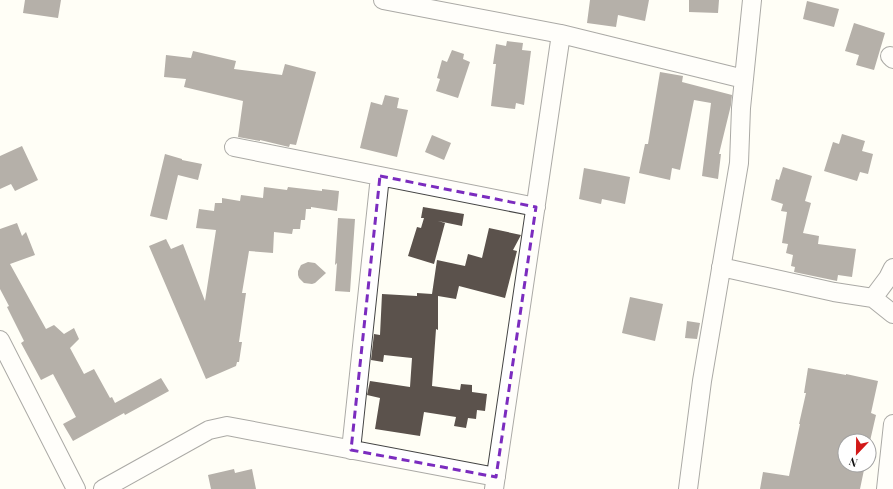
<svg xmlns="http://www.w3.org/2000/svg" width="893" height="489" font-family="'Playfair Display',serif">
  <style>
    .building { fill: #5b524c }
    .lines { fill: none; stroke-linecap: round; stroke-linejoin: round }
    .minor-casing { stroke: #444; stroke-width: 20 }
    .minor { stroke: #fff; stroke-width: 18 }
    .marked { fill: none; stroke: #7b2cbf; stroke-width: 3; stroke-dasharray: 8 5; stroke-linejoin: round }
  </style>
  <rect width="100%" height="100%" fill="#fffef5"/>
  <path class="building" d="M25,0H61L58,18L23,13Z
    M590,0H649L645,21L618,15L616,27L587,23Z
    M689,0H719L718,13L689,12Z
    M807,1L839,9L834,27L803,19Z
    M854,23L885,33L874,70L856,65L859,55L845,51Z
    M507,41L523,43L522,50L531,51L524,105L516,103L515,109L491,106L496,64H493L496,44L506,46Z
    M452,50L464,54L463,59L470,62L458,98L436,91L440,79L437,78L442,60L447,62Z
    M193,51L236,61L234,69L282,75L285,64L316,72L296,145L290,144L289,147L260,140V141L238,137L243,101L184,87L186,79L164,77L166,55L191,58Z
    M660,72L683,76L682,82L732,95L731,105L719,154H721L718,179L702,176L711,103L694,100L680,170L672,168L670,180L639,173L645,144H648Z
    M385,95L399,98L397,108L408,110L397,157L360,148L371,102L382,105Z
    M842,134L865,141L862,151L873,154L868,174L860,172L857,181L824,171L833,142L839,144Z
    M432,135L451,143L444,160L425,152Z
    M22,146L38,180L15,191L11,184L0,189V156Z
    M165,154L182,159V160L202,164L198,180L178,175L167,220L150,216Z
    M783,167L812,176L805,201L811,203L803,233L819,236L818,244L856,249L852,277L838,275L837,281L794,272L795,267L791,266L793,255L786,253L788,244L782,243L787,212L781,211L783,204L771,200L776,179L779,180Z
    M584,168L630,177L625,204L602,199L601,204L579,199Z
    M264,187L287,190L288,187L322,191V189L339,191L337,211L311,207V209H306L305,220H301L300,229H293L292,234L274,232L273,253L249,251L242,293H246L239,342H242L239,362H237L236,366L206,379L149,246L166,239L171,249L183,244L205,301L216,230L196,228L199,209L214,211L215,203H222V198L240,201L241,195L263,198Z
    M423,207L464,214L462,226L438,221L445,223L434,264L408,256L417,227L421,228L424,218H421Z
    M338,218L355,219L350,292L335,291L337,263L335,265Z
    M17,223L22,236L26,232L35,255L10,264L46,329L54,325L64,334L74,328L79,339L70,348L84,374L94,369L110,398L112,397L115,403L161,378L169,391L125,415L124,413L73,441L63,424L76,417L53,374L41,380L21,343L24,341L7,307L9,306L0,289V229Z
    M489,228L521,235L513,250L517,251L505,298L459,286L456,299L438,296V330L436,329L432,386L460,390L461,384L472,385V392L487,394L485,411L477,410L476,419L468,418L466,428L454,426L456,417L424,412L420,436L375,429L380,398L367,395L370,381L410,387L412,358L384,355L383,362L371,360L374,334L380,335L382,294L417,296V293L432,294L437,260L465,266L468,254L482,258Z
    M308,262L315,263L326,273L315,283L312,284L304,283L299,278L298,275V271L301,265Z
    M630,297L663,304L655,341L622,333Z
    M687,321L700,323L697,339L685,338Z
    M808,368L846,375V374L878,381L871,413L876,415L870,441H845V465H865L860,489H760L763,472L789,476L800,424H799L806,393H804Z
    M234,469L235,473L252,469L256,489H211L208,475Z"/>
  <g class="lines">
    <defs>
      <path id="minor" d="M383,0L561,34L744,79
        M890,56L893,59
        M234,147L536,207
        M721,267L834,292L873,298L888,278L893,268
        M873,298L893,314
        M0,340L76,489
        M351,450L380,176
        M103,489L209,430L227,426L496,477
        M494,489L561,34
        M688,489L702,381L739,163L741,108L752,0
        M886,489L893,424"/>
    </defs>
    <use href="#minor" class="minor-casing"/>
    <use href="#minor" class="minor"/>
  </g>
  <path d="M0 0H893V489H0ZM380,176L536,207L496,477L351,450Z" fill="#fffef5" fill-opacity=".55" fill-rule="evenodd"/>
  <path class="marked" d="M380,176L536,207L496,477L351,450Z"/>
  <g transform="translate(857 453) rotate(202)"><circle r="19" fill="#ffffff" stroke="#a0a0a0"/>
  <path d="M0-3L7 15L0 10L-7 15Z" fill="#d21918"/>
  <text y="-6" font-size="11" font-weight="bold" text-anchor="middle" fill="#111111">N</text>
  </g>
</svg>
